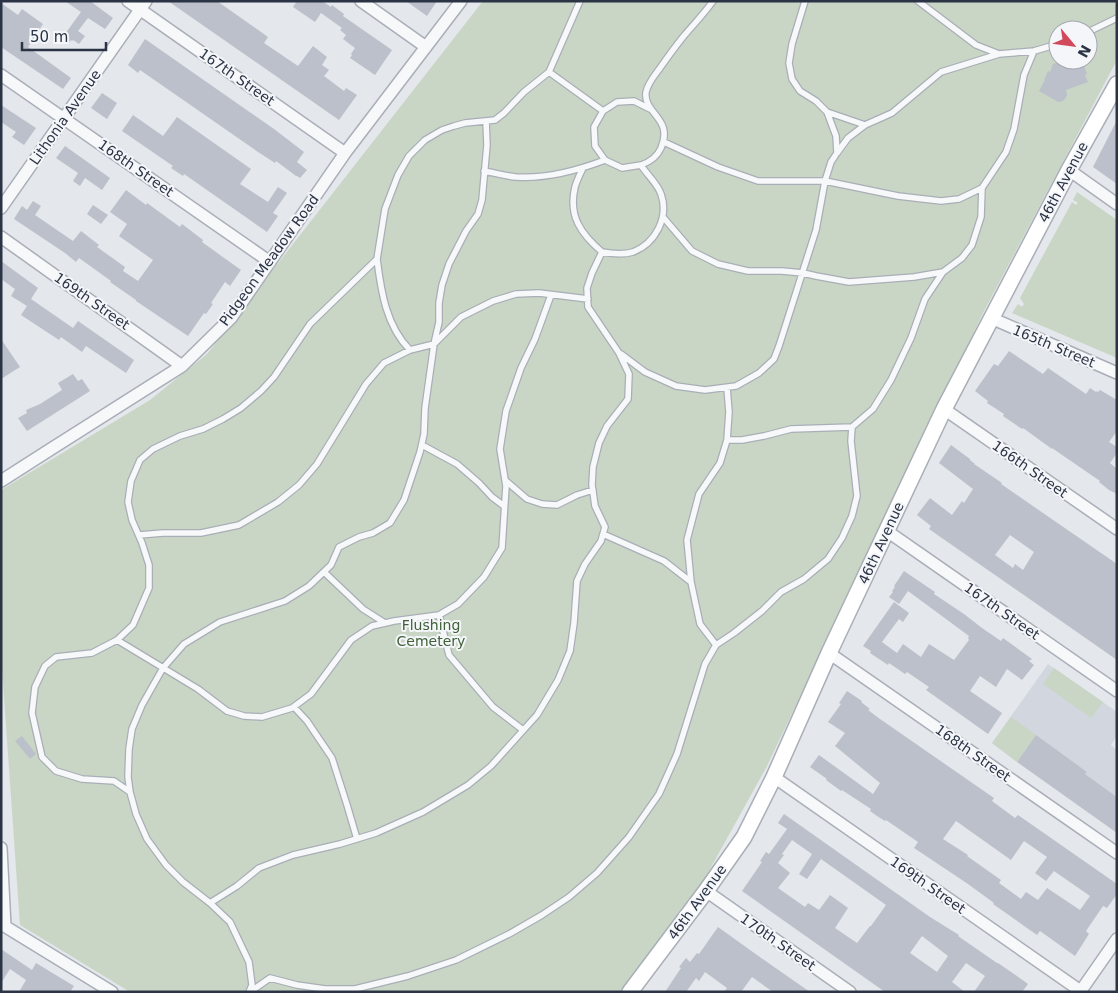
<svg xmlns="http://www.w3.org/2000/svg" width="1118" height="993" font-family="'DejaVu Sans',sans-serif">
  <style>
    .built { fill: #d2d6de }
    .green { fill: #c9d6c5; fill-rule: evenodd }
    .building { fill: #bbc0ca; fill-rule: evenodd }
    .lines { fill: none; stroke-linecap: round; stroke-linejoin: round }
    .lane-casing { stroke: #a9aeb7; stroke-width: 8 }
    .street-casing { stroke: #a9aeb7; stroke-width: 14 }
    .secondary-casing { stroke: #a9aeb7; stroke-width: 18 }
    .lane { stroke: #f7f8fa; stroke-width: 5.5 }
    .street { stroke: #f7f8fa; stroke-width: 11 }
    .secondary { stroke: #fff; stroke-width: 15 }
    .labels { text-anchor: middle; stroke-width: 4; stroke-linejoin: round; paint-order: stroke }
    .street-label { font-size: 14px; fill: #2b3445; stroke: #f4f6f9 }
    .park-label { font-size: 14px; fill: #3f6138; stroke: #f4f6f9 }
  </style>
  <rect width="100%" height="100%" fill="#e4e7ec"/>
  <path class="built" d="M1048,664L1117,712V736L1111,745L1117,750V797L1085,774L1087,772L1036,736L1017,762L992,743Z"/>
  <path class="green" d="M483,1H1115L1117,28V60L984,311L766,768L699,889L620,992H130L20,925L1,655V490L150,400L207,354ZM1058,30H1088V60H1058Z
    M1077,192L1117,220V358L1012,313L1018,304L1022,307L1024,304L1020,298L1072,202L1076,205L1078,203L1073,200Z
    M1054,668L1103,702L1091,718L1043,684Z
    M1011,717L1036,735L1017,762L992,743Z"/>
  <path class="building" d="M65,1H90L113,18L105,29L88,18L78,31L85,36L79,44L73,40L72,41L71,40L69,43L62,38L81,12Z
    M168,1H217L268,37L264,43L298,66L313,46L327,57L322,65L329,70L324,76L344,91L346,88L357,95L339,120Z
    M297,1H322L331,7L332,5L344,14L343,16L392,50L375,75L350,58L352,55L351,54L355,48L343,39L346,35L340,30L342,28L321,13L315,22L293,7Z
    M406,1H437L427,16Z
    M1,3L18,15L22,9L43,24L28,47L71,78L63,89L1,47Z
    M145,39L274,129L304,152L297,162L307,170L300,178L297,176H296L276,161L275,163L258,152L140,70L138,73L128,65Z
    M1063,60H1074L1077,68L1084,66L1087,74L1085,75L1088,82L1066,90L1067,95L1065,99L1063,101L1058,102L1039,91L1045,80H1044L1048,71L1050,72L1053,64Z
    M102,93L117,103L107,119L91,108Z
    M1,105L36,128L24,145L12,137L16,132L1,122Z
    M133,115L163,136L177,117L251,169L240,184L268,202L278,187L287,193L273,213L278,216L267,232L184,174L183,176L171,168L173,166L122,131Z
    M1117,120V184L1093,167Z
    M65,146L110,178L102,190L85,178L80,186L73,181L78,173L56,158Z
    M126,190L146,205L147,203L180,227L182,224L203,240L202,242L241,270L230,286L225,282L211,303L213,304L206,314L204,313L188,336L136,301V300L110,282L111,281L79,258L76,262L65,253L14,219L22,206L27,210L33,201L41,206L35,215L73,241L81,231L99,245L97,247L125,267L123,271L138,281L153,260L119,236L127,224L110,212Z
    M93,205L108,215L101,224L87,214Z
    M1,261L38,288L31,299L73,328L78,321L134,360L126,373L86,346L82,352L61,337L59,340L21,315L27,306L11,296L15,289L1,279Z
    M1,339L20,367L1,379Z
    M1009,351L1043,374L1048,368L1086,394L1090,388L1096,392L1097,391L1098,392L1100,390L1117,400V431L1109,442L1117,447V453L1110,463L1117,469V494L1109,490L1099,482L1100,481L1052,448V449L1023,428L1022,429L1003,416L1004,414L987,403L988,401L975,391L994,364L998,366Z
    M73,374L78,381L82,379L90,391L27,431L18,418L27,413L26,410L40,404L62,390L58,383Z
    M951,445L970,459V460L975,464H974L1002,483L1001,484L1117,564V660L929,529L931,526L917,515L930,498L952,515L962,501L964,503L973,489L939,463ZM1010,535L1034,552L1023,570L1015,564L1013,568L995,555Z
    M904,571L935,592L934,594L964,614L982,628L1001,641L1003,638L1032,659L1029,661L1034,665L1022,680L1007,669L996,687L980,676L970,691L1002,713L988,734L926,690L929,687L907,672L905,674L889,663L888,665L870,653L871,651L863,646L894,602L909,613L903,622L899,619L882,642L897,653L903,644L921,657L929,644L954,660L969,640L968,638L969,636L908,591L899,604L889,597L893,592L892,591L895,587L894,586Z
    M847,691L862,701L861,702L870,709L868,710L880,719L994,798L992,801L1015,818L1018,815L1117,884V894L1107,908L1103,906L1086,931L1089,934L1075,956L1040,931L1037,935L993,904L994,903L968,884L914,848L918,842L886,820L885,821L877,816L870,811L871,809L842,790L841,791L826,780L827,779L810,767L819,755L873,794L880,783L835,746L845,733L828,722L841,704L839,703ZM956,821L1011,860L1024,841L1047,857L1035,873L1046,881L1054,871L1090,896L1080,910L1047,888L1038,900L1026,892L1021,899L999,883L1001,880L967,856L968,855L943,839Z
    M1036,735L1087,772L1085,774L1117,797V833L1017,762Z
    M22,736L36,754L30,759L15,741Z
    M784,814L930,917L959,935L958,936L997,963H998L1024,981L1028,984L1022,992H974L985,976L966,963L952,982L965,992H885L742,891L762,862L760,861L766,852L769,854L787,829L778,823ZM792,840L812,854L799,874L807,879L821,859L886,905L871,926H870L857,943L835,928L848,908L830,895L819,910L808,903L805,907L778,888L790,873L778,863L784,855L782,854ZM922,936L948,956L937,972L910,953Z
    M718,927L757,955L810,992H773L752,977L741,992H724L727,988L705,972L699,981L696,978L686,992H665L681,968L679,967L686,958L690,962L697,953L699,954Z
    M1,949L32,970L36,963L74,986L70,992H19L26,980L10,969L1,983Z"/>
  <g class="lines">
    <defs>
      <path id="lane" d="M805,1L792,44L789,63L792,79L800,91L816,101L827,112L836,136L837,153
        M918,1L976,45L999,54L1034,51L1058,44
        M1088,32L1117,18
        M549,72L603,111
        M827,112L865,125
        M664,142L718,167L758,181H825L898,196L941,201L959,199L982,188
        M641,165L622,168L605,160L595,146L594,127L603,111L617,102L634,101L650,109
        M583,168C580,174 577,180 575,187C568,216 581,234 602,252
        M484,171C495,173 505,176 516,177C546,179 576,171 605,160
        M663,217L692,251L718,264L748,271H782L803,273L816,276L849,282L914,277L943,272
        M377,259C381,291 386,326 410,350
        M621,354L645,372L676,386L705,390L736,386L759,373L774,359L779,346L816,230L825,181L831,162L837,153L848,138L865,125L892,113L941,72L999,54
        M727,440H742L764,436L791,429L852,427
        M422,445L457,464L479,483L492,497L504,506
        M506,481L527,499L542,504L557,505L577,495L593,490
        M603,534L664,561L691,582
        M139,535L163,533H201L239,525L278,502L299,485L317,464L366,384L384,363L410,350L434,344L461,317L493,301L516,294L539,293L588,299
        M324,572L363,609L385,623
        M439,615L458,604L484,577L502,548L506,486L500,449L506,411L521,368L535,339L551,295
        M117,640L198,689L227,711L244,716L262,717L292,708L311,694L351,640L372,626L394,621L439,615L449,655L493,707L523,730
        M716,645L700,624L691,582L687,540L699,494L720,463L727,440L729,412L727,388
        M294,707L307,721L332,758L347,805L357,839
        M130,792L128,777L129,749L132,729L142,705L163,668L184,644L220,622L285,601L309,586L331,565L339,547L359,537L373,533L390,523L404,500L420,452L424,434L425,408L434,344L439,322V303L442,285L449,264L466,231L478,214L482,200L487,145L486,121
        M210,903L237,886L259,868L293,855L340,844L376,833L423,812L468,785L491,766L537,715L558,680L570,651L574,623L577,581L585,564L601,541L605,527L595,506L592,485L593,467L599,443L607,426L628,399L629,374L619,353L588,307L587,288L592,273L602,252C613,254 623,255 633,252C656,243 669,217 661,194C657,183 647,175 641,165C650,162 657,157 661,148C674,118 643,114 646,92C648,83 654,76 660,68C667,58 675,47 683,37C693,25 704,14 713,1
        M249,992L252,985L249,962L230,922L210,903L183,882L166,865L147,839L136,814L130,792L114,781L82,779L56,771L42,757L32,713L35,687L45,666L56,657L92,653L117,640L133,625L149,588V565L142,543L132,520L128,502L131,481L140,460L153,449L180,436L203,429L223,419L241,408L261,391L274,377L310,324L377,259L385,209L398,175L409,156L425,140L442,130L454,126L465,123L495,120L504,113L524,92L549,72L580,1
        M250,992L270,978L297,985L325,989H355L408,976L456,960L509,934L542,915L569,897L597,873L629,837L659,794L677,754L705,664L716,645L734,633L762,611L781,592L804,579L828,559L842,538L852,516L857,496L851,441L852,427L873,409L891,380L911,338L925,299L943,272L962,258L972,245L981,217L982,188L1006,152L1014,129L1024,75L1034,51"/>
      <path id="street" d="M128,1L345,153
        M361,1L426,47
        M1,75L270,262
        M1069,170L1117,204
        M1,208L146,1
        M1,237L182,366
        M991,318L1117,373
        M944,409L1117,529
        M1,481L51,449L182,366L231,318L345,153L461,1
        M887,531L1117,691
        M829,653L1117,853
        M774,777L1082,992
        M1,848L5,926
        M706,891L850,992
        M1,924L112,992
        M1080,992L1117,939"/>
      <path id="secondary" d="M630,992L706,891L744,837L774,777L829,653L944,409L1069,170L1117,84"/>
    </defs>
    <use href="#lane" class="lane-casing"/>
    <use href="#street" class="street-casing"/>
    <use href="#secondary" class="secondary-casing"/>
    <use href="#lane" class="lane"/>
    <use href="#street" class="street"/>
    <use href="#secondary" class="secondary"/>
  </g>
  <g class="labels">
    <g class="street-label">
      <text transform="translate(237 77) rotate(35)" y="5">167th Street</text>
      <text transform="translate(65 117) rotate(-55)" y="5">Lithonia Avenue</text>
      <text transform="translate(136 168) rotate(35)" y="5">168th Street</text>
      <text transform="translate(1063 182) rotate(-62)" y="5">46th Avenue</text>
      <text transform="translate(269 260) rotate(-54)" y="5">Pidgeon Meadow Road</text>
      <text transform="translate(92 301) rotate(35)" y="5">169th Street</text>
      <text transform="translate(1054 346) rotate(23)" y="5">165th Street</text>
      <text transform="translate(1030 469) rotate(35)" y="5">166th Street</text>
      <text transform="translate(881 543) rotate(-65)" y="5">46th Avenue</text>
      <text transform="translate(1002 611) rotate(35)" y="5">167th Street</text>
      <text transform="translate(973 753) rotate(35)" y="5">168th Street</text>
      <text transform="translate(928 885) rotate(35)" y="5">169th Street</text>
      <text transform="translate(697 902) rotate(-54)" y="5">46th Avenue</text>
      <text transform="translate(778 942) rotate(35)" y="5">170th Street</text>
    </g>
    <g class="park-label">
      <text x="431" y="630">Flushing<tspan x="431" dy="16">Cemetery</tspan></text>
    </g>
  </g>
  <rect width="1118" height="993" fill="none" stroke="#2b3445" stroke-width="5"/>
  <g transform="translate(1073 45) rotate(119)"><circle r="24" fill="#f4f6f9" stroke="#a4a8b1"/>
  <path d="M0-4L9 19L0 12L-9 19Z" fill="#d1495b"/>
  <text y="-8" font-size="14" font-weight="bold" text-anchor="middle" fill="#2b3445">N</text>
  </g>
  <path d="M22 42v8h84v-8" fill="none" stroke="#2b3445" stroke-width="2.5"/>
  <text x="30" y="42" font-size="15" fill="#2b3445" stroke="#f4f6f9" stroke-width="4" paint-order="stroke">50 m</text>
</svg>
